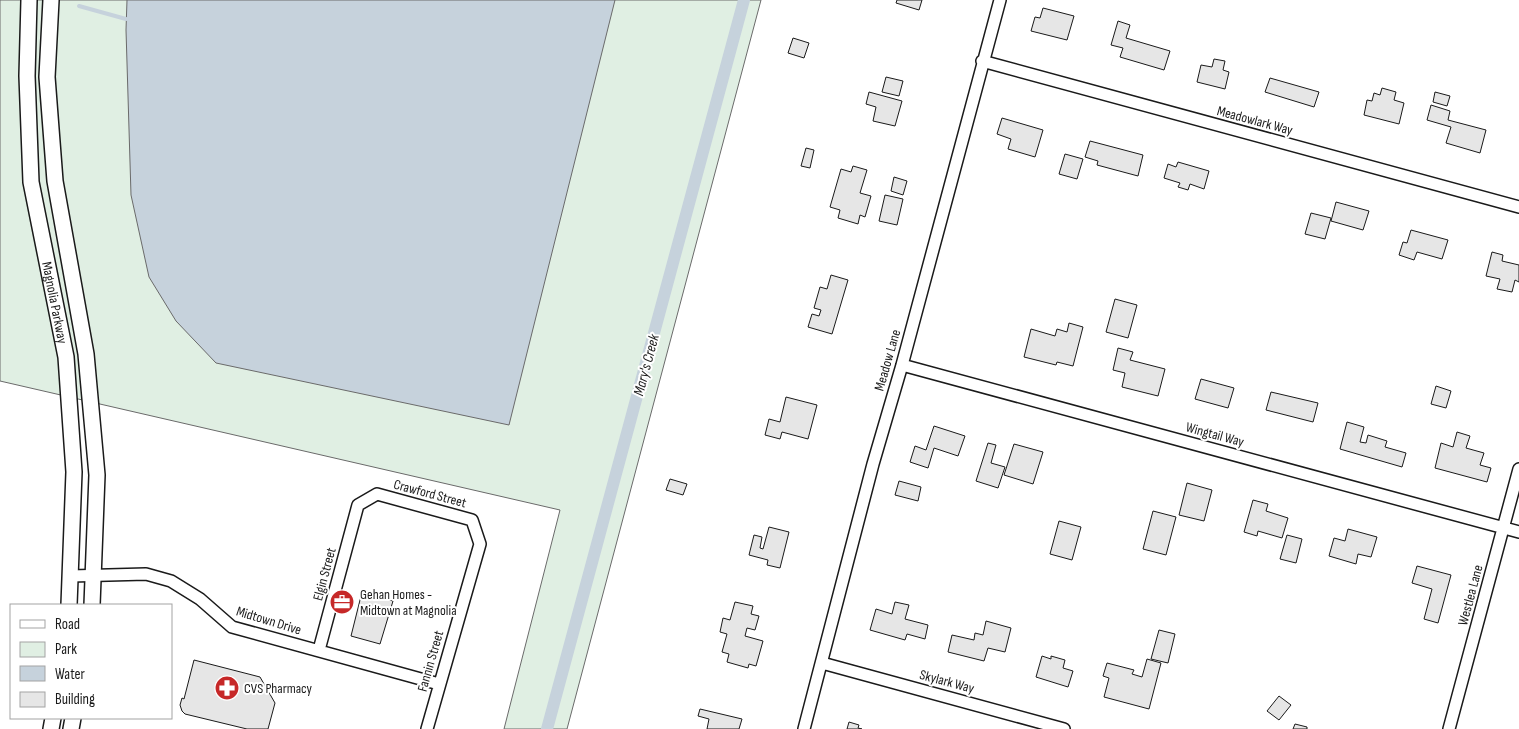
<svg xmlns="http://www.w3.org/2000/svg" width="1519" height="729" font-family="'Sofia Sans Condensed',sans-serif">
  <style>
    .green { fill: #e0efe3; stroke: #6a6a6a }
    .water { fill: #c6d2dc; stroke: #6a6a6a }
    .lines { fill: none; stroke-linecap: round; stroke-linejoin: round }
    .stream { stroke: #c6d2dc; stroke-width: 4 }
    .canal { stroke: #c6d2dc; stroke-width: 12 }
    .building { fill: #e6e6e6; stroke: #1a1a1a }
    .street-casing { stroke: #1a1a1a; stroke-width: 14 }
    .secondary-casing { stroke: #1a1a1a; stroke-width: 18 }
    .street { stroke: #fff; stroke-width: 11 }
    .secondary { stroke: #fff; stroke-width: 15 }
    .labels { text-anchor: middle; stroke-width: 4; stroke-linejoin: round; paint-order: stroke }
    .street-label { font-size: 14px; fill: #1a1a1a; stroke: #fff }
    .poi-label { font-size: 14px; fill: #1a1a1a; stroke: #fff; text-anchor: start }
    .water-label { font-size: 15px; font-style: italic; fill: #1a1a1a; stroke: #fff }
  </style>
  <rect width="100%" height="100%" fill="#fff"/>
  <path class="green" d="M0,0H761L567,729H504L560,510L0,381Z"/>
  <path class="water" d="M127,0H615L509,425L216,363L176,321L149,277L131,195L126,30Z"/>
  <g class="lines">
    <path class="stream" d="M79,6L126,19"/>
    <path class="canal" d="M547,729L744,0"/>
  </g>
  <path class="building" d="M897,0H922L919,10L896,3Z
    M1043,8L1074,16L1067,40L1031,31L1035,17L1040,18Z
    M1118,21L1130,25L1126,38L1170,51L1164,70L1120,57L1123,48L1111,45Z
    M793,38L809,43L804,58L788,53Z
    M1214,59L1225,61L1223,70L1229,72L1225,89L1197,82L1201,65L1212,67Z
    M886,77L903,81L899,96L882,92Z
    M1270,78L1319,92L1314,107L1265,92Z
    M1382,88L1396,92L1394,100L1404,103L1399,124L1364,115L1367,100L1372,101L1374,93L1380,95Z
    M869,92L902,101L895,126L873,121L876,107L866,104Z
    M1435,92L1450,96L1447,106L1433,102Z
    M1431,105L1450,111L1448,120L1486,130L1480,153L1446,143L1451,127L1427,120Z
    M1002,118L1043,130L1035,157L1008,149L1011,139L997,134Z
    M1090,141L1143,155L1138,176L1097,165L1098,161L1085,157Z
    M806,148L814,150L810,168L801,166Z
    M1065,154L1083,159L1077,179L1059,174Z
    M1178,162L1209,171L1204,189L1190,184L1188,190L1178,187L1180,183L1164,178L1168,164L1176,167Z
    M853,166L867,170L860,193L871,196L865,217L860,215L858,224L838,218L840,210L830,207L841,169L851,172Z
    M894,177L907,181L903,195L891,191Z
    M885,195L903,199L897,225L879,221Z
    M1336,202L1369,211L1363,230L1331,221Z
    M1311,213L1331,218L1325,239L1305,234Z
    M1411,230L1448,240L1442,259L1417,252L1414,260L1399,255L1403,242L1407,243Z
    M1492,252L1503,255L1502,261L1519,265V282L1515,280L1512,292L1497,289L1500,279L1486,276Z
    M831,275L848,280L832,334L808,327L812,314L819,316L821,310L814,308L820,287L827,289Z
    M1115,299L1137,305L1128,338L1106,332Z
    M1069,323L1083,327L1073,366L1057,362L1056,365L1024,357L1031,329L1055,336L1057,329L1067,332Z
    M1118,348L1133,352L1130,360L1165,369L1158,396L1122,387L1125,373L1113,370Z
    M1201,379L1234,388L1228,408L1195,399Z
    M1436,386L1451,391L1446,408L1431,404Z
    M1271,392L1318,403L1313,422L1266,410Z
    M786,397L817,405L808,439L782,432L780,439L765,435L769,419L780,422Z
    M1347,422L1364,427L1360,442L1366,443L1368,435L1387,441L1385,447L1406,453L1402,467L1340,449Z
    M934,426L965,436L958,456L934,448L928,468L910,462L915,446L926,450Z
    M1457,432L1470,436L1466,448L1484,453L1480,465L1491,468L1487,482L1435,468L1441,443L1453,447Z
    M988,443L996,445L991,463L1005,467L998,488L976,481Z
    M1014,444L1043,452L1033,484L1004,475Z
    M670,479L687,484L683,495L666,490Z
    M899,481L921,487L918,501L895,495Z
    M1187,483L1212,490L1204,521L1179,515Z
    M1253,500L1268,504L1266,511L1288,518L1282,538L1258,531L1257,536L1244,532Z
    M1153,511L1176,517L1166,555L1143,549Z
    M1059,521L1081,527L1072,560L1050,554Z
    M769,527L789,532L780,568L767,565L768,560L749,555L754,535L762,537L760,548L763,549Z
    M1348,529L1377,537L1371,557L1358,554L1356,564L1329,556L1334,538L1345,541Z
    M1287,535L1302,539L1296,563L1280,559Z
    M1417,566L1451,575L1438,623L1424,619L1432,589L1412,583Z
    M362,592L393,601L380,644L351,636Z
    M735,602L753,606L751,614L759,616L755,630L747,628L745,636L763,641L756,666L749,664L748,668L727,662L729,654L722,652L727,634L720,632L723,618L730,620Z
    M895,602L909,605L905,619L928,625L925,639L907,634L905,640L870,630L876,609L892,614Z
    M986,621L1011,628L1005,652L988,648L984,661L948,652L952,635L974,640L975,633L983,635Z
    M1159,630L1175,634L1168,663L1151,659Z
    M1042,656L1051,659V656L1065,660L1063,668L1073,671L1068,687L1036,677Z
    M1147,659L1161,663L1149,709L1104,697L1109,678L1103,676L1107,663L1134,670L1132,674L1142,677Z
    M194,660L260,677L275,703L268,729H247L185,714L182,711L180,705L182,698L184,699Z
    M1279,696L1291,705L1279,720L1267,711Z
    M700,709L742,719L739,729H707L709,719L698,716Z
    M849,722L859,725L858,728L862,729H847Z
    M1295,724L1307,727V729H1293Z"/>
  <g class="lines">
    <defs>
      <path id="street" d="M982,61L1519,207
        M902,365L1519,532
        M71,576L146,574L171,581L200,599L232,627L439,684
        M319,650L358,505L377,494L472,520L480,544L427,729
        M822,663L1064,729
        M804,729L873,464L902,365L1000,0
        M1449,729L1519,469"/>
      <g id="secondary">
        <path id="s1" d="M29,0L27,76L31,182L66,357L74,472L69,605"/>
        <path d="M51,0L47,77L55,181L86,354L97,475L92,605"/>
        <path d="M51,729L53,718"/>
        <path d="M71,729L73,718"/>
      </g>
    </defs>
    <use href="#street" class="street-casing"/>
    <use href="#secondary" class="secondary-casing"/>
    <use href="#street" class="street"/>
    <use href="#secondary" class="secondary"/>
  </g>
  <defs>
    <symbol id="office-disc" viewBox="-11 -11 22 22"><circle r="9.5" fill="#c62828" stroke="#fff"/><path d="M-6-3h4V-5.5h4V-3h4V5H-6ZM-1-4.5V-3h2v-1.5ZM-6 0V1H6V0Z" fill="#fff"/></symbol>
    <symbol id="pharmacy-disc" viewBox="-11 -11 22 22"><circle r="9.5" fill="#c62828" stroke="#fff"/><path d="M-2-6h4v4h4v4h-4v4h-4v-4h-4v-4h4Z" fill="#fff"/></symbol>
  </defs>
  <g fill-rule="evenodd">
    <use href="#office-disc" x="328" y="588" width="28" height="28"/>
    <use href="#pharmacy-disc" x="213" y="674" width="28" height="28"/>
  </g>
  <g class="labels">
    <g class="street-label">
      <text transform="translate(1255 120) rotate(15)" y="5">Meadowlark Way</text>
      <text dy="5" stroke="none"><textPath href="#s1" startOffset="305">Magnolia Parkway</textPath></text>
      <text transform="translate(887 360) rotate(-74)" y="5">Meadow Lane</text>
      <text transform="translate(1215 434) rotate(15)" y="5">Wingtail Way</text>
      <text transform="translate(430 493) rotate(15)" y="5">Crawford Street</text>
      <text transform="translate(324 574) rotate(-75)" y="5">Elgin Street</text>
      <text transform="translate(1470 595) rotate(-75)" y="5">Westlea Lane</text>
      <text transform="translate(269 620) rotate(17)" y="5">Midtown Drive</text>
      <text transform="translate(430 661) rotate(-74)" y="5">Fannin Street</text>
      <text transform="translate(947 681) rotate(15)" y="5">Skylark Way</text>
    </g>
    <g class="poi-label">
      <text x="360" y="599">Gehan Homes -<tspan x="360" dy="16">Midtown at Magnolia</tspan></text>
      <text x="244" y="693">CVS Pharmacy</text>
    </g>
    <g class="water-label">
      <text transform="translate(646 365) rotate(-75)" y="5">Mary's Creek</text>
    </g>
  </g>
  <rect x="10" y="604" width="162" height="115" fill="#ffffff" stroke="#a3a3a3"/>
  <rect x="20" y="620" width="25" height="8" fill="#ffffff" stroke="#a3a3a3"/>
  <text x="55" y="629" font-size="15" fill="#1a1a1a">Road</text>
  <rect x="20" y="642" width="25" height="15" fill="#e0efe3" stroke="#a3a3a3"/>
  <text x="55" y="654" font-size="15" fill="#1a1a1a">Park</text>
  <rect x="20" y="666" width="25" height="15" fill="#c6d2dc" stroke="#a3a3a3"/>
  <text x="55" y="679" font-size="15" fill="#1a1a1a">Water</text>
  <rect x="20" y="692" width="25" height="15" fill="#e6e6e6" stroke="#a3a3a3"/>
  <text x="55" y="704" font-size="15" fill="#1a1a1a">Building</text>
</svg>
